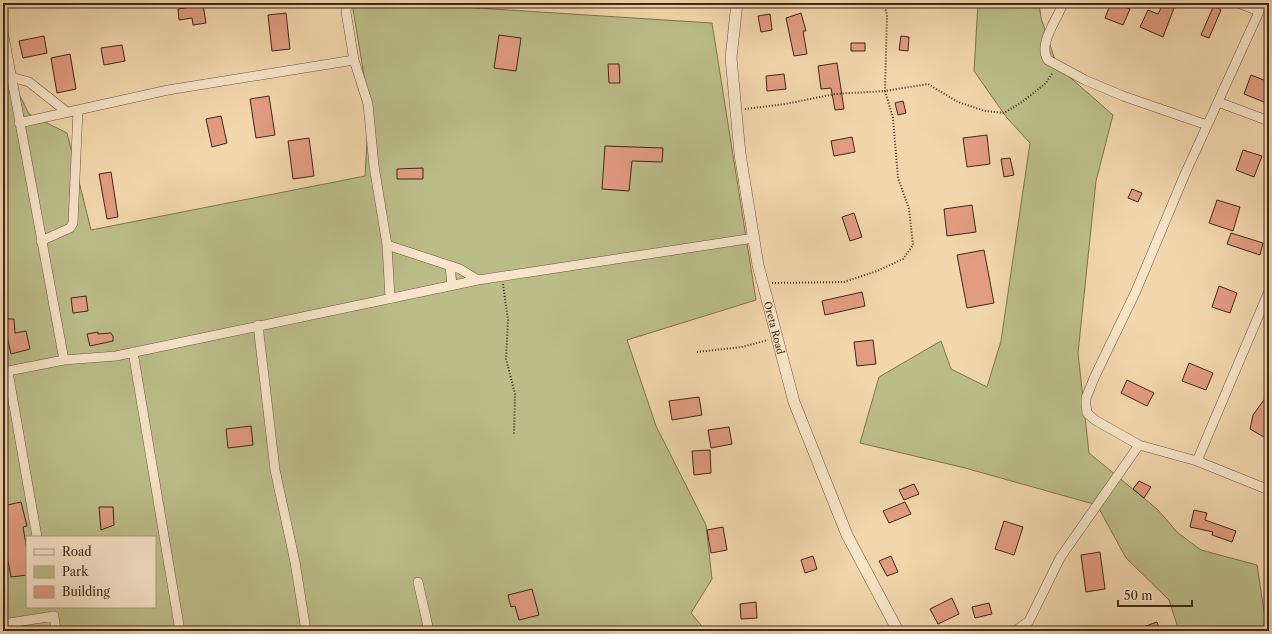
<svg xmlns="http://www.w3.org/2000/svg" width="1272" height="634" font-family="'Libre Caslon Text',serif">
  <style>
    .green { fill: #bbbd89; stroke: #7e7252; fill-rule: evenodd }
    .building { fill: #e29c82; stroke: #40271b }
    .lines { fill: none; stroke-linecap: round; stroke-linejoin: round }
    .minor-casing { stroke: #6c533f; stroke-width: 10 }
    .tertiary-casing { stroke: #6c533f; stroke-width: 12 }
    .path { stroke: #40271b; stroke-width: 2; stroke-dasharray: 1 2; stroke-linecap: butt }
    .minor { stroke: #f7e4c9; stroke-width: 9 }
    .tertiary { stroke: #f7e4c9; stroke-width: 11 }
    .labels { text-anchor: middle; stroke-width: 3; stroke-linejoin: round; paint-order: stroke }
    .street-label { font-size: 10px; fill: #40271b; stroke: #f7e4c9 }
  </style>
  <rect width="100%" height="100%" fill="#f2d6ac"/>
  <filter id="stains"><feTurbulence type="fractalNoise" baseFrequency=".005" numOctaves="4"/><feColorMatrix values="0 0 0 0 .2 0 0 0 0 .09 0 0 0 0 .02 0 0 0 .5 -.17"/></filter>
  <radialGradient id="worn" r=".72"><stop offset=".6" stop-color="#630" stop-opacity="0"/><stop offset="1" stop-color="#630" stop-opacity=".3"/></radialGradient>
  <path class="green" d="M352,3H446V6L712,23L756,300L627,340L656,426L706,525L712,579L691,613L706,631H3V62L29,114L67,133L91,230L365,176L369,106ZM27,537H155V607H27Z
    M978,3H1039L1041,18L1057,66L1113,115L1096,181L1078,353L1089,453L1157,509L1178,533L1201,550L1257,565L1267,631H1179L1169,600L1126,558L1097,505L965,468L860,443L879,377L941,341L951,369L987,387L1001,341L1030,143L1007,118L974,71Z"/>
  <path class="building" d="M1114,3L1130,9L1123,25L1105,18L1110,5L1114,6Z
    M1163,4L1174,8L1163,37L1140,27L1148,10L1158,14Z
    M203,5L206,23L193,25L192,18L179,20L178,9Z
    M1214,5L1221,10L1209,38L1201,35Z
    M286,13L290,49L272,51L268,15Z
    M801,13L806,31H803L807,54L794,56L786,18Z
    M770,14L772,30L761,32L758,16Z
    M499,35L521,38L516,71L494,68Z
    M44,36L47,53L23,58L19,41Z
    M901,36L909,37L908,51L899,50Z
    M851,43H865V51H851Z
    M122,45L125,61L104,65L101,48Z
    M70,54L76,89L57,93L51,58Z
    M837,63L844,109L835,110L831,88L821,89L818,66Z
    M608,64H619L620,83H609Z
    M784,74L786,89L767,91L766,76Z
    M1251,75L1269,82V104L1244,94Z
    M269,96L275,135L256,138L250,99Z
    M903,101L906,113L898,115L895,103Z
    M221,116L227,143L212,147L206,119Z
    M987,135L990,164L967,167L963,138Z
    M852,137L855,152L834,156L831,141Z
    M309,138L314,176L293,179L288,141Z
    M605,146L663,148L662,162L632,161L629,191L602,189Z
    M1243,150L1262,156L1254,177L1236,170Z
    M1010,158L1014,175L1004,177L1001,159Z
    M423,168V179H397V169Z
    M111,172L118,217L107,219L99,174Z
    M1132,189L1142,193L1138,202L1128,198Z
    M1217,200L1240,207L1233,231L1209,223Z
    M972,205L976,232L947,236L944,209Z
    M854,213L862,237L850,241L842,217Z
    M1231,233L1263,243L1260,255L1227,244Z
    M984,250L994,303L967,308L957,255Z
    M1219,286L1237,293L1230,313L1212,307Z
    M862,292L865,306L825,315L822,301Z
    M86,296L88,311L73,313L71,298Z
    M3,319H14L15,333L26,331L30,349L11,354L6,331H3Z
    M98,332V334L111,333L113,336V341L90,346L87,334Z
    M873,340L876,364L857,366L854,342Z
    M1189,363L1213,373L1206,390L1182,381Z
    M1127,380L1154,393L1147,406L1121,393Z
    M1269,393V440L1250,429L1253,415Z
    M699,397L702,415L672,420L669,401Z
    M251,426L253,445L228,448L226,429Z
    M729,427L732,444L711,448L708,430Z
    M710,450L711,473L694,475L692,451Z
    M1139,481L1151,487L1144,498L1133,489Z
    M914,484L919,494L904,500L899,490Z
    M21,502L27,526L23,527L27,550V575L11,577L7,556L3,557V516H5L3,506Z
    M905,502L911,514L889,523L883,511Z
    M99,507H113L114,525L101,530Z
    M1194,510L1207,513L1205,520L1236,531L1232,542L1212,535L1213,532L1190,527Z
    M1004,521L1023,527L1014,555L995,549Z
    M723,527L727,550L711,553L707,530Z
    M1100,552L1105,589L1086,592L1081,555Z
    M813,556L817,569L805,573L801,560Z
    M891,556L898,572L887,576L879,561Z
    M532,589L539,615L519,620L515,606L511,607L508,595Z
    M952,598L959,614L938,624L930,609Z
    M756,602L757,618L741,619L740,604Z
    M989,603L992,614L975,618L972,607Z
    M1157,622L1160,631H1135V630Z"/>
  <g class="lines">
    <defs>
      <path id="minor" d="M347,3L346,12L354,60L368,104L374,166L387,245L390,298
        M1063,3C1058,19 1037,44 1048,60L1085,80L1123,96L1207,125
        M1238,3L1259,11
        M1263,3L1185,174L1136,291L1095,376L1086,398V405L1087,413L1095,420L1139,445L1197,461L1269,490
        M3,31L64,360
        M11,77L29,82L67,112
        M1218,102L1269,121
        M19,123L168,90L354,60
        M41,241L70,228L73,223L78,110
        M387,245L460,269L478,280
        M450,266L452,285
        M258,325L275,470L295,562L306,631
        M133,352L180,631
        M3,372L64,360L116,356L478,280L754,238
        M8,372L37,537
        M1197,461L1269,291
        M418,582L429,631
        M3,624L54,616L56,631
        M1015,631L1029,621L1060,558L1139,445"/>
      <g id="tertiary">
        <path id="s1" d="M737,3L731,58L740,154L758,265L794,402L847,535L898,631"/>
      </g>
    </defs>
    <use href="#minor" class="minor-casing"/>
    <use href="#tertiary" class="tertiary-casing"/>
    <path class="path" d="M745,109L785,104L835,94L885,91L887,14L883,3
      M772,283L844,282L877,271L903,259L913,245L909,209L898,178L893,118L885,91L928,84L958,102L985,111L1004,113L1022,102L1046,83L1053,72
      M503,284L508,320L506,359L515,394L514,434
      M697,352L742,347L768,340"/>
    <use href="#minor" class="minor"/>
    <use href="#tertiary" class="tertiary"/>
  </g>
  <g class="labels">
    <g class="street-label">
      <text dy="4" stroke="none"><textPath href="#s1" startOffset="329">Oreta Road</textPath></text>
    </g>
  </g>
  <rect width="1272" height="634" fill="none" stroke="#f2d6ac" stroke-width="16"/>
  <rect x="4" y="4" width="1264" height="626" fill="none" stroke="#40271b" stroke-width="2"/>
  <rect x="8" y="8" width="1256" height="618" fill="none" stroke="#40271b"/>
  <rect x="26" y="536" width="130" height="72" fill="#f7e4c9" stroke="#ae9883"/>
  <rect x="34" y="549" width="20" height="6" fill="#f7e4c9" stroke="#ae9883"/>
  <text x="62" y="556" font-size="12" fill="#40271b">Road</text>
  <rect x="34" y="566" width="20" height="12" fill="#bbbd89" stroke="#ae9883"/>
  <text x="62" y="576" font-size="12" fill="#40271b">Park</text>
  <rect x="34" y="586" width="20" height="12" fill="#e29c82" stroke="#ae9883"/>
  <text x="62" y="596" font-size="12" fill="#40271b">Building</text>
  <path d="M1118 600v6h74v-6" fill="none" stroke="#40271b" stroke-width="2"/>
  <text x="1124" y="600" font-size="12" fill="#40271b" stroke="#f7e4c9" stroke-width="3" paint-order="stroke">50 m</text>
  <rect width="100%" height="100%" filter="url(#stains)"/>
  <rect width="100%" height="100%" fill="url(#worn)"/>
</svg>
